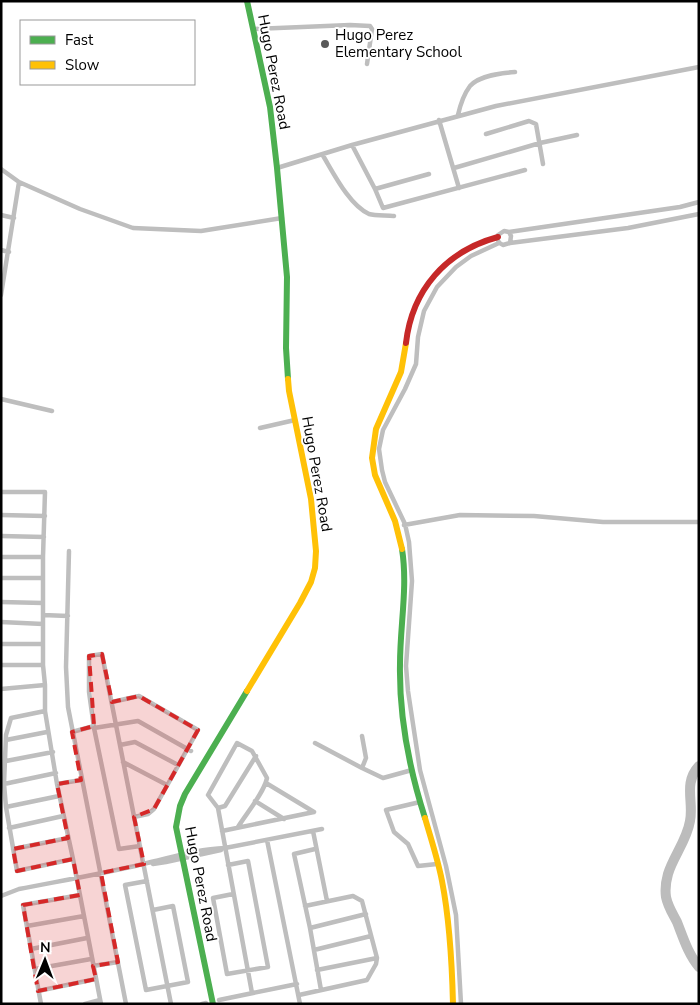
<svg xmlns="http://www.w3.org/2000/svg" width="700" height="1005" font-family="'Nunito Sans',sans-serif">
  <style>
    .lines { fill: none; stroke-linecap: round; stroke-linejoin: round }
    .river { stroke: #bcbcbc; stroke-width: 10 }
    .street { stroke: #bebebe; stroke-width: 4.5 }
    .fast { stroke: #4caf50; stroke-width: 6 }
    .slow { stroke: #ffc107; stroke-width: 6 }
    .jam { stroke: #c62828; stroke-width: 6 }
    .marked { fill: #d62828; fill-opacity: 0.2; stroke: #d62828; stroke-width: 4; stroke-dasharray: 10 6; stroke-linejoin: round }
    .poi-dot { fill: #595959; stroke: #fff; stroke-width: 2 }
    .labels { text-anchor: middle; stroke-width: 4; stroke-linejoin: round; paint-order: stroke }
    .poi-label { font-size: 15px; fill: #000; stroke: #fff; text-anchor: start }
    .street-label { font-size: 15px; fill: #000; stroke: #fff }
  </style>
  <rect width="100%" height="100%" fill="#fff"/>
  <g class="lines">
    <path class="river" d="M699,766C683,783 694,802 690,821C687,840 673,857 668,874C666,881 665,890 666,897C668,907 673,914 677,922C683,937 688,954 699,967"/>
    <path class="street" d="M253,29L350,25L370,26L372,29L367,64
      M458,115C460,106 464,94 470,86C480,75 502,73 515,72
      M439,120L459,188
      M486,134L529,121L536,124L543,164
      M352,145L375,189L383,208L525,170
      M322,154C333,172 349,205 369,214C376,216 387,215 394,216
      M277,168L352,145L496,106L699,67
      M454,168L540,143L577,135
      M1,169L19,182L80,209L133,228L201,231L282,218
      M375,189L429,174
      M1,215L14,218
      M509,232L511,236L510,243L503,245C498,243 497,240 498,235L504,231L509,232L680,207L699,202
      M510,243L628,228L699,214
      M1,250L9,252
      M1,295L19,182
      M1,399L52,411
      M260,428L295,420
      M1,492H45L43,557V665L45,685V711L57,784L73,859L101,1004
      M1,515L45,516
      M404,525L460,515L534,516L603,522H699
      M1,536L44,537
      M69,551L66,667L68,707L126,1004
      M1,557H43
      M1,578H43
      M1,602L43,603
      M43,615L68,616
      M1,622L43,624
      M1,644H43
      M1,665H43
      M1,689L45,685
      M112,702L139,696L198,730L154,809L148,814L134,817
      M45,711L11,718L6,735L4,784L6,807L17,871L73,859
      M94,728L138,721L191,751
      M72,732L94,726
      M362,736L366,758L362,768
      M6,740L47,732
      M315,743L362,768L383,778L412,770
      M120,745L135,742L178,765
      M6,761L53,752
      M123,762L167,785
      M266,783L314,812
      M4,784L56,773
      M57,784L81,780
      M255,801L284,819
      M420,802L386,810L394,832L408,844L418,866L437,864
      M6,807L59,796
      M218,808L225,806L256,756
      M238,827C246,814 264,793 267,778L252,751L237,743L208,795L218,808L252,993
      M9,828L63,816
      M222,831L314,812
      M313,831L327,901
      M267,840L300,1004
      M140,846L119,849L94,728L89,692V656L102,654C125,770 148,887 171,1004
      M13,849L68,838
      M315,849L294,854L310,928L321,990
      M153,864L166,862L221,850
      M228,865L248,861L268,967L227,974L213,898L233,894
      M147,881L125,885L146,990L188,982L173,906L153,910
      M1,896L19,889C60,881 102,874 143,864C170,858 197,849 225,848L322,829
      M27,926L84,916
      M310,928L366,914
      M31,949L87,938
      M314,950L371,936
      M93,966L118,962
      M35,969L91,959
      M317,970L377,958
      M38,991L96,979
      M299,995L367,980L376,964L377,958L362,901L353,896L305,906
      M219,1000L297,984
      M41,1004L23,905L80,895
      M85,1004L100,1000
      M202,1004L206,1003
      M461,1004L456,915L446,866L420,770L408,691L406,666L412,581L409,542L405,524L385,482L382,470L379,449L383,430L405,389L416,364L418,337L424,311L437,287L456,267L471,256L499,243"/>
    <path class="fast" d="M247,1L270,107L277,168L287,277L286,348L288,379
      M402,549C408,587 400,625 400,664C399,716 409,768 425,818
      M213,1004L176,827L180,806L185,794L247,691"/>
    <path class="slow" d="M402,549L395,521L375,475L372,458L376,429L401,372L406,343
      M247,691L300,603L311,582L315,568L316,551L311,499L289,391L288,379
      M425,818C431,839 438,860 442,881C450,922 452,963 453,1004"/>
    <path class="jam" d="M406,343C412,290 446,251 498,237"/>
  </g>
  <path class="marked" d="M102,654L112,702L139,696L198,730L154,809L134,817L144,864L101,873L118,962L93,966L96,979L38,991L23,905L80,895L73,859L17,871L13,849L68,838L57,784L81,780L72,732L94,726L89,656Z"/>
  <circle class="poi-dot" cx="325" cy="44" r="5"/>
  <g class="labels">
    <g class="poi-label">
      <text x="335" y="40">Hugo Perez<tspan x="335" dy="17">Elementary School</tspan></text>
    </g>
    <g class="street-label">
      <text transform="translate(274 72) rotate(79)" y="5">Hugo Perez Road</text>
      <text transform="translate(317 474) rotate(80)" y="5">Hugo Perez Road</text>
      <text transform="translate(201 884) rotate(79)" y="5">Hugo Perez Road</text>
    </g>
  </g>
  <rect width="700" height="1005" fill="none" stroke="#000000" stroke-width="5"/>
  <rect x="20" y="20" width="175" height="65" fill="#ffffff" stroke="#999999"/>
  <rect x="30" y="36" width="25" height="8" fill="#4caf50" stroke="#999999"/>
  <text x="65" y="45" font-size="15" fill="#000000">Fast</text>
  <rect x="30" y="61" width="25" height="8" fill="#ffc107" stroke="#999999"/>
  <text x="65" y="70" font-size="15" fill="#000000">Slow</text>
  <g transform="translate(45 960) rotate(1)" stroke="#ffffff" stroke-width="4" paint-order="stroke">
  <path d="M0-4L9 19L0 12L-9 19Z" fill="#000000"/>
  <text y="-8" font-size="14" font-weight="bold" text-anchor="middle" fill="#000000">N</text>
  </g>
</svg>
